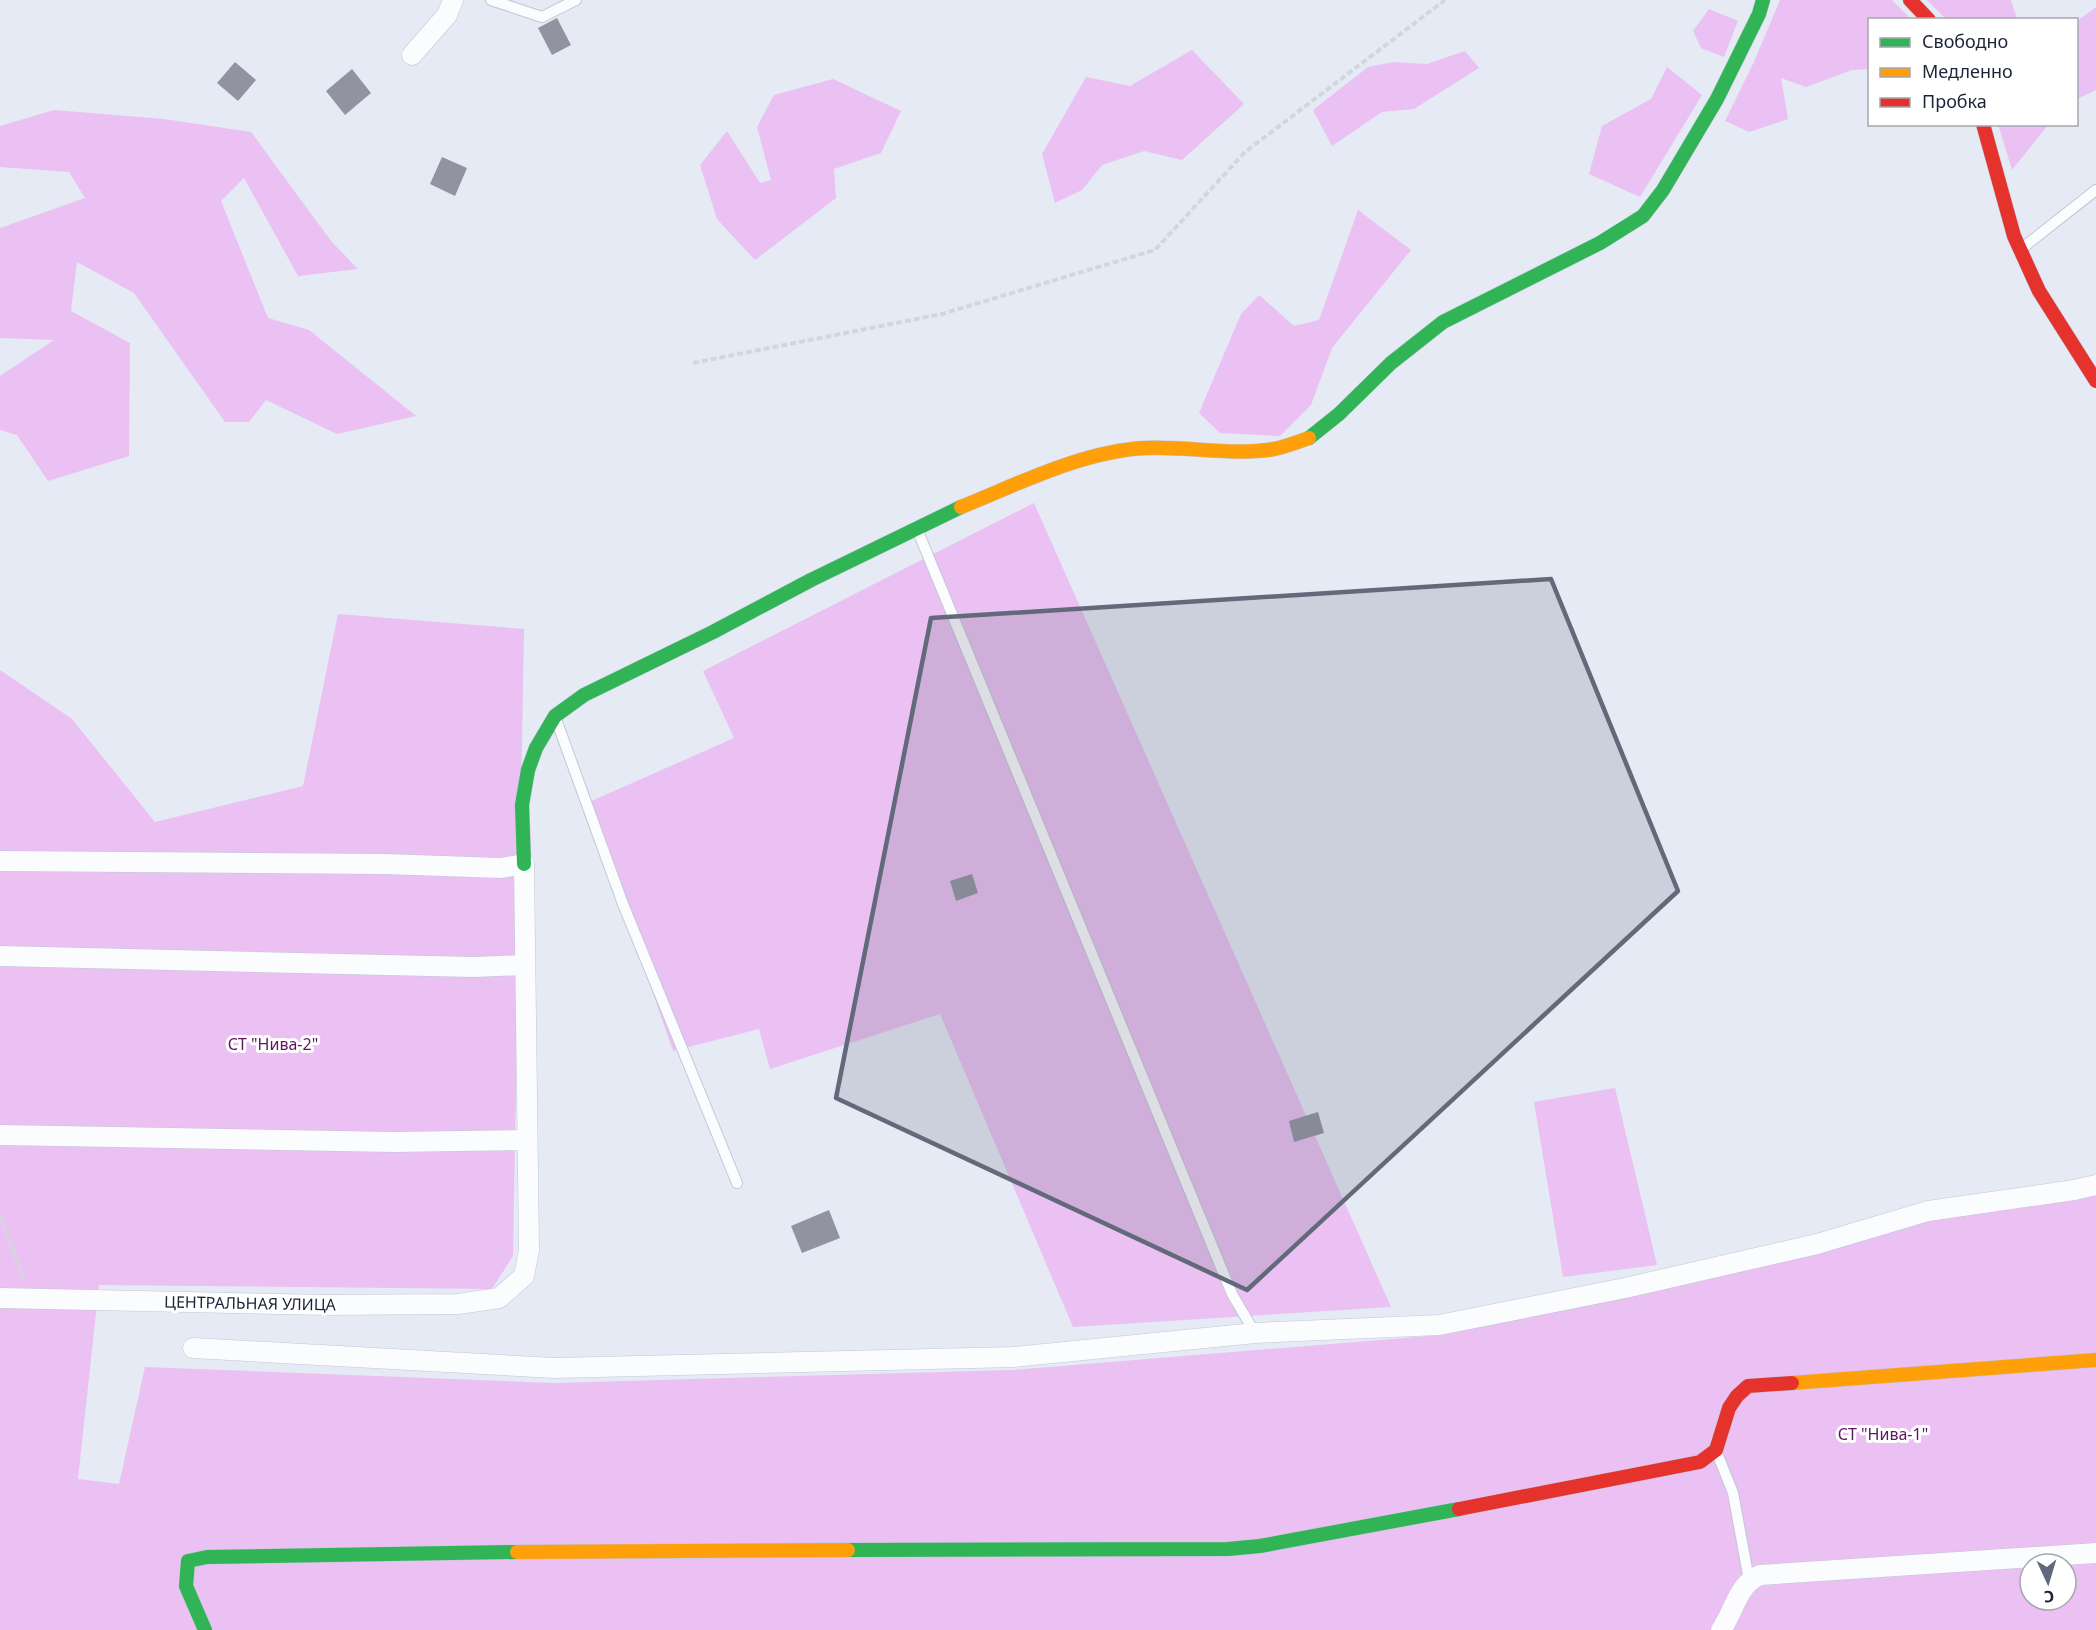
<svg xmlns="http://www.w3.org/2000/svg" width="2096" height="1630" font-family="'Noto Sans',sans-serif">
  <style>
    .green { fill: #eac1f2; fill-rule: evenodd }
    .building { fill: #9193a0 }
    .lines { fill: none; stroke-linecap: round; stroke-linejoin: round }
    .lane-casing { stroke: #c1c7d6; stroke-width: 12 }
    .street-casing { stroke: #c1c7d6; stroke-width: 21 }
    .fast-casing { stroke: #c1c7d6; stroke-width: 15 }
    .slow-casing { stroke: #c1c7d6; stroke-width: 15 }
    .jam-casing { stroke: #c1c7d6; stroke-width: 15 }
    .path { stroke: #d4d6da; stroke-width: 4; stroke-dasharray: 6 3; stroke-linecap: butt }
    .lane { stroke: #fbfcfe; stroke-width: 10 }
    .street { stroke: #fbfcfe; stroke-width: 20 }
    .fast { stroke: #30b455; stroke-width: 14 }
    .slow { stroke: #ff9f0a; stroke-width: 14 }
    .jam { stroke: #e5322d; stroke-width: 14 }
    .marked { fill: #62697a; fill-opacity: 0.2; stroke: #62697a; stroke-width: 4.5; stroke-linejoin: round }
    .labels { text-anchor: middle; stroke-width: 6; stroke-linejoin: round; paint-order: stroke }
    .park-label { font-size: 16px; fill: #5e1661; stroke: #fff }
    .street-label { font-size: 16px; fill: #1c2437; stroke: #fff }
  </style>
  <rect width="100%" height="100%" fill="#e5eaf5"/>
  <path class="green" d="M1780,0H1892L1911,19L1870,20L1869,69L1852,70L1806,87L1781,78L1788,119L1749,132L1725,121L1754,62Z
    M1927,0H2011L2017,19H1946Z
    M2096,7V90L2077,99V21Z
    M1709,9L1738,21L1724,57L1701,48L1693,31Z
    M1192,50L1244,104L1182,160L1144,151L1102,165L1082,190L1055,203L1042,154L1086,77L1130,86Z
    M1465,51L1479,68L1414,109L1382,112L1332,146L1313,110L1368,67L1394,62L1427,64Z
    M1667,67L1702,95L1640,197L1589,174L1602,126L1651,99Z
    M833,79L901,111L881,153L834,169L836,198L755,260L717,219L700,165L727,131L760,183L771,180L757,127L774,95Z
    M54,110L164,119L251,132L331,241L358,269L298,276L244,178L221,201L268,318L309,330L416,416L337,434L266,400L249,422H225L134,293L77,262L71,311L130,343L129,456L48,481L17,435L0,430V376L54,340L0,338V228L85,198L69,172L0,167V126Z
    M1998,124H2048V125L2012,170Z
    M1358,210L1411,250L1332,348L1311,405L1280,436L1220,433L1199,413L1241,314L1259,295L1294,326L1319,320Z
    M1034,503L1391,1307L1073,1327L940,1014L770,1069L759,1029L673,1051L587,803L734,738L703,671Z
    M338,614L524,629L513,1256L492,1289L99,1285L78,1479L119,1484L145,1367L554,1383L1013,1370L1442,1335L1669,1288L1924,1221L2096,1191V1630H0V670L72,719L155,822L303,786ZM2030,1564H2066V1600H2030Z
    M1615,1088L1657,1265L1563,1277L1534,1102Z"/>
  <path class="building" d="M557,18L571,45L552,55L538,28Z
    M235,62L256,80L238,101L217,83Z
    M352,69L371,93L345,115L326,91Z
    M442,157L467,168L455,196L430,184Z
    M972,874L978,893L956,901L950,881Z
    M1318,1112L1324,1133L1294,1142L1289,1121Z
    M829,1210L840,1238L802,1253L791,1226Z"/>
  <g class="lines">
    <defs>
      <path id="lane" d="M491,0L542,17L576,0
        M2021,249L2096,190
        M917,529L1232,1294L1255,1333
        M557,722L623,904L737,1183
        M1717,1453L1733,1493L1749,1580"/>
      <path id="street" d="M412,55L447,15L453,0
        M0,861L384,864L501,868L524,864L529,1250L524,1276L499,1298L458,1304L325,1305L0,1298
        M0,956L474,967L524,965
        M0,1135L394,1142L526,1140
        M193,1348L555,1368L1014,1357L1255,1333L1439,1325L1625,1288L1817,1244L1928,1211L2074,1190L2096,1185
        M1721,1630C1735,1610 1737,1585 1760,1575L2096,1553"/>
      <path id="fast" d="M1309,438L1339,414L1391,363L1443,322L1600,243L1643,216L1663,190L1717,99L1759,14L1763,0
        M524,864L522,805L528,770L536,748L555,716L584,695L713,632L811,580L961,507
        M848,1550L1228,1549L1260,1546L1459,1509
        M205,1630L186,1586L188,1561L207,1557L517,1552"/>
      <path id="slow" d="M961,507C1018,484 1083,451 1145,448C1187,446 1231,456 1274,449C1285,447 1298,442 1309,438
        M1792,1383L2096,1360
        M517,1552L848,1550"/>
      <path id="jam" d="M1910,0L1929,20
        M1983,124L2014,236L2039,291L2096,381
        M1459,1509L1700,1462L1716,1450L1729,1408L1737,1396L1748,1386L1792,1383"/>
    </defs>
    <use href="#lane" class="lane-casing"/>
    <use href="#street" class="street-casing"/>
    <use href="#fast" class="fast-casing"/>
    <use href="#slow" class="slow-casing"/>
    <use href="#jam" class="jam-casing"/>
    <path class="path" d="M693,363L942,314L1155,250L1245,152L1445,0
      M0,1214L23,1278"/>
    <use href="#lane" class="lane"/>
    <use href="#street" class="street"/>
    <use href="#fast" class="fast"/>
    <use href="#slow" class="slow"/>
    <use href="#jam" class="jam"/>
  </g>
  <path class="marked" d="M1551,579L1678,891L1247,1290L836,1098L931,618Z"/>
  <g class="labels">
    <g class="park-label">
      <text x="273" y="1050">СТ "Нива-2"</text>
      <text x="1883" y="1440">СТ "Нива-1"</text>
    </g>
    <g class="street-label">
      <text transform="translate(250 1303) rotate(1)" y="6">ЦЕНТРАЛЬНАЯ УЛИЦА</text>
    </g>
  </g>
  <rect x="1868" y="18" width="210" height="108" fill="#ffffff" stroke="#a4a7af" stroke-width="1.5"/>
  <rect x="1880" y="38" width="30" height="9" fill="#30b455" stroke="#a4a7af" stroke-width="1.5"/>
  <text x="1922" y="48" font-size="18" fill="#1c2437">Свободно</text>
  <rect x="1880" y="68" width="30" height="9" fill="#ff9f0a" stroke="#a4a7af" stroke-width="1.5"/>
  <text x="1922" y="78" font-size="18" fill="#1c2437">Медленно</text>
  <rect x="1880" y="98" width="30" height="9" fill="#e5322d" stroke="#a4a7af" stroke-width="1.5"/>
  <text x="1922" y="108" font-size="18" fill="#1c2437">Пробка</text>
  <g transform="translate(2048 1582) rotate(176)"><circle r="28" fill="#ffffff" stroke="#a4a7af" stroke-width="1.5"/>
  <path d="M0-4.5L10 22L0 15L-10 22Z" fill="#62697a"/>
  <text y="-9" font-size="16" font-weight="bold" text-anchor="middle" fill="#1c2437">С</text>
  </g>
</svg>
